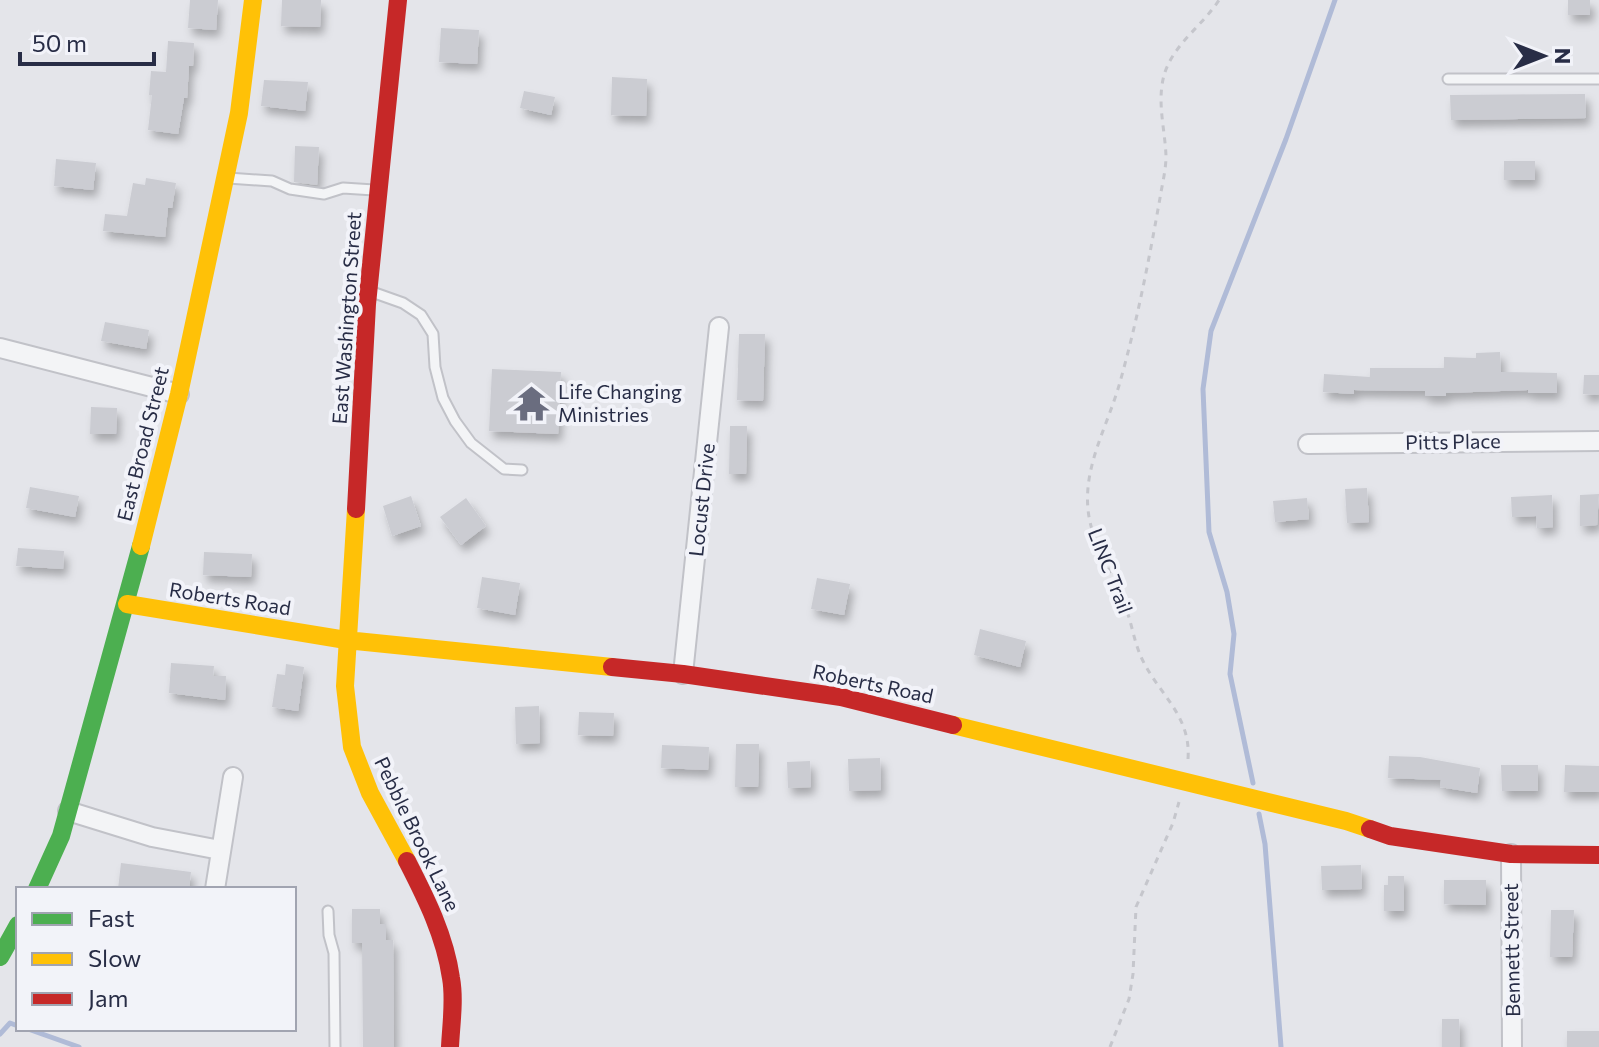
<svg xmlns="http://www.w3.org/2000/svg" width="1599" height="1047" font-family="Commissioner,sans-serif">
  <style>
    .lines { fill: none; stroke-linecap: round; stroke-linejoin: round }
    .stream { stroke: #b0bbd7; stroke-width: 5 }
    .building { fill: #cbccd2; filter: url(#shadow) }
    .lane-casing { stroke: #c1c2c8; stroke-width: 13 }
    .street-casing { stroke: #c1c2c8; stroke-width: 22 }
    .path { stroke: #c5c6cc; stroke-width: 3; stroke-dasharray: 6 6; stroke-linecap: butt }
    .lane { stroke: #f3f4f6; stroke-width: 9 }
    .street { stroke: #f3f4f6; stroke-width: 18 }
    .fast { stroke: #4caf50; stroke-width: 18 }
    .slow { stroke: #ffc107; stroke-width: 18 }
    .jam { stroke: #c62828; stroke-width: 18 }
    .labels { text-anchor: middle; stroke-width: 8; stroke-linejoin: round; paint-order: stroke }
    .street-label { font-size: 20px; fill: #282d46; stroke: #f2f3f9 }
    .poi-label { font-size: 20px; fill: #282d46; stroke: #f2f3f9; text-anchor: start }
  </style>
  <defs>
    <filter id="shadow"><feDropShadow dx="4" dy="7" stdDeviation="4" flood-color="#0004"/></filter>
  </defs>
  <rect width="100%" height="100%" fill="#e4e5ea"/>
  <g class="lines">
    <path class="stream" d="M1253,783L1230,674L1234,634L1227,592L1209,532L1203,389L1211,331L1286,139L1335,0
      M1259,814L1265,844L1281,1047
      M28,1029L79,1047
      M0,1034L10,1023L18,1026"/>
  </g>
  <path class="building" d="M190,0H218L216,30L188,28Z
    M282,0H321L320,27L281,26Z
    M1568,0H1590V15H1568Z
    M441,28L479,30L477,64L439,62Z
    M168,41L194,43L193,66H189L187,98H184L178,134L148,130L152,95H149L151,71L166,72Z
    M612,77L647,79L646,116L611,115Z
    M264,80L308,82L305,111L261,106Z
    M524,91L555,97L551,115L520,108Z
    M1585,94L1586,118L1451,120L1450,95Z
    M295,146L319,147L317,185L294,182Z
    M56,159L96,163L93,190L54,186Z
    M1504,161H1535V180H1504Z
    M146,178L176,183L172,208H168L165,237L103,231L105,214L127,216L133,183L145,185Z
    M105,322L149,330L146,349L101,341Z
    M739,334H765L763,401L737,400Z
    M1500,352L1501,372L1557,373V393H1528V390L1446,393V396H1425V391L1354,390V394L1323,392L1324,374L1370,377V368H1444V357L1476,358V353Z
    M492,369L561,372L558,434L489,431Z
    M1584,375H1599V395L1583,394Z
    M91,407L117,408L116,434H90Z
    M730,426H747L746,474H729Z
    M30,487L79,496L75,517L26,508Z
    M1367,488L1369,522L1347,523L1345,489Z
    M1599,494L1597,525L1580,526V495Z
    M1552,495L1553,527L1537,528L1536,516L1512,517L1511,497Z
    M411,496L421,526L392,536L383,506Z
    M466,498L486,526L461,545L440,517Z
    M1307,498L1309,519L1275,522L1273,501Z
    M18,548L64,551L63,569L16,566Z
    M204,552L252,554L251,577L203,575Z
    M482,577L520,583L515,615L477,608Z
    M817,578L850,584L844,615L811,609Z
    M980,629L1026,641L1020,667L974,655Z
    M171,663L214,666L213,676H226L225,700L169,693Z
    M286,664L304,667L298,711L272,707L277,674L285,675Z
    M539,706L540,743L516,744L515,707Z
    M579,712L614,713L613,736L578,735Z
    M736,744H759L758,787H735Z
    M662,745L709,747L708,770L661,768Z
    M1389,756L1420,757L1480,768L1477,793L1440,787L1441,780L1388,778Z
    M880,758L881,790L849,791L848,759Z
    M810,761L811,787L788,788L787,762Z
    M1501,765H1538V791H1502Z
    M1565,765L1599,766V792H1564Z
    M121,863L191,872L189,889H118Z
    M1361,865L1362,889L1322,890L1321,866Z
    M1388,876H1404V911H1384V885H1388Z
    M1444,880H1486V905L1444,904Z
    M352,909H380V924H386V940H393L394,1047H363L362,943H352Z
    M1551,910H1574L1572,957H1550Z
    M1442,1019H1459L1460,1047H1442Z
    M1567,1031H1599V1047H1567Z"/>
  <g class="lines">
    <defs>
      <path id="lane" d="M1448,79H1599
        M228,178L272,181L290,189L324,194L343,188L374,190
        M372,292L403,303L421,315L433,334L435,367L443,398L455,421L471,443L504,469L522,470
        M328,911L329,935L334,953L335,1047"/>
      <path id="street" d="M0,348L179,394
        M1308,444L1599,441
        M683,674L719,327
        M68,811L152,837L220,850
        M1511,854L1512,1047
        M215,889L233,777"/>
    </defs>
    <use href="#lane" class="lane-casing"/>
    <use href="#street" class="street-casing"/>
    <path class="path" d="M1188,759C1191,717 1162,697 1144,663C1135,646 1133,629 1127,611C1117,581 1097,553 1090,522C1079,472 1107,429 1120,382C1137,322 1149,260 1160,198C1162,185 1166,170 1166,156C1165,128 1156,100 1165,72C1175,43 1203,25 1219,0
      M1110,1047L1129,999L1133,974L1136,907L1173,823L1179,802"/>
    <use href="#lane" class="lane"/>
    <use href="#street" class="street"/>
    <path class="fast" d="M37,889L61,836L141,546
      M0,957L18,925"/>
    <path class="slow" d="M356,509L345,686L352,747L370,793L407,861
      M141,546L179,394L239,113L253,0
      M127,604L346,640L612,667
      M953,725L1346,821L1370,829"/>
    <path class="jam" d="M356,509L367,304L398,0
      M612,667L683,674L841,697L953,725
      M1370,829L1390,836L1511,854L1599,855
      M407,861C426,898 445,936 451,978C455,1000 451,1025 450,1047"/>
  </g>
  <defs>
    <symbol id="temple-bare" viewBox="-9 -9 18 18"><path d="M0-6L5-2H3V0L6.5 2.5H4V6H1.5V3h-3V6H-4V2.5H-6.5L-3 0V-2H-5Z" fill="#6a6d7f" stroke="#f2f3f9" stroke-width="2.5" paint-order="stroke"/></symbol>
  </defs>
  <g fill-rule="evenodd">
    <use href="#temple-bare" x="506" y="378" width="51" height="51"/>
  </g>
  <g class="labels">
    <g class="street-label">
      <text transform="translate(347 318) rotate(-86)" y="7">East Washington Street</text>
      <text transform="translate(1453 442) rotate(-1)" y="7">Pitts Place</text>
      <text transform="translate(143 444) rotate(-76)" y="7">East Broad Street</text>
      <text transform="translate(702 500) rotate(-84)" y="7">Locust Drive</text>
      <text transform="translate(1110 571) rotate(69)" y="7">LINC Trail</text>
      <text transform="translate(230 599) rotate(9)" y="7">Roberts Road</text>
      <text transform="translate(873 684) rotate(12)" y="7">Roberts Road</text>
      <text transform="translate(417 834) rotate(64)" y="7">Pebble Brook Lane</text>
      <text transform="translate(1512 950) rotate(-91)" y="7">Bennett Street</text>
    </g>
    <g class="poi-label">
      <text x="558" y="399">Life Changing<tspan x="558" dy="23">Ministries</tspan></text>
    </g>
  </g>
  <rect x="16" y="887" width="280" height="144" fill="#f2f3f9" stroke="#a1a4b1" stroke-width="2"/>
  <rect x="32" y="913" width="40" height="12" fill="#4caf50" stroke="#a1a4b1" stroke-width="2"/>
  <text x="88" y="927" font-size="24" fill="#282d46">Fast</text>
  <rect x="32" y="953" width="40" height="12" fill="#ffc107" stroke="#a1a4b1" stroke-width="2"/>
  <text x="88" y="967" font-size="24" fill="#282d46">Slow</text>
  <rect x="32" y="993" width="40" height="12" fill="#c62828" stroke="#a1a4b1" stroke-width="2"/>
  <text x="88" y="1007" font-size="24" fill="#282d46">Jam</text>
  <g transform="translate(1543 56) rotate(90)" stroke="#f2f3f9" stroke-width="6" paint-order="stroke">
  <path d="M0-6L14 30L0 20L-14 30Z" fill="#282d46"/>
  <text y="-12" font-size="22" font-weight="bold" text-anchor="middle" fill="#282d46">N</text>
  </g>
  <path d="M20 52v12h134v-12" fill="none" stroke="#282d46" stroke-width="4"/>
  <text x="32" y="52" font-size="24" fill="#282d46" stroke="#f2f3f9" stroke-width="6" paint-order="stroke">50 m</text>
</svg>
